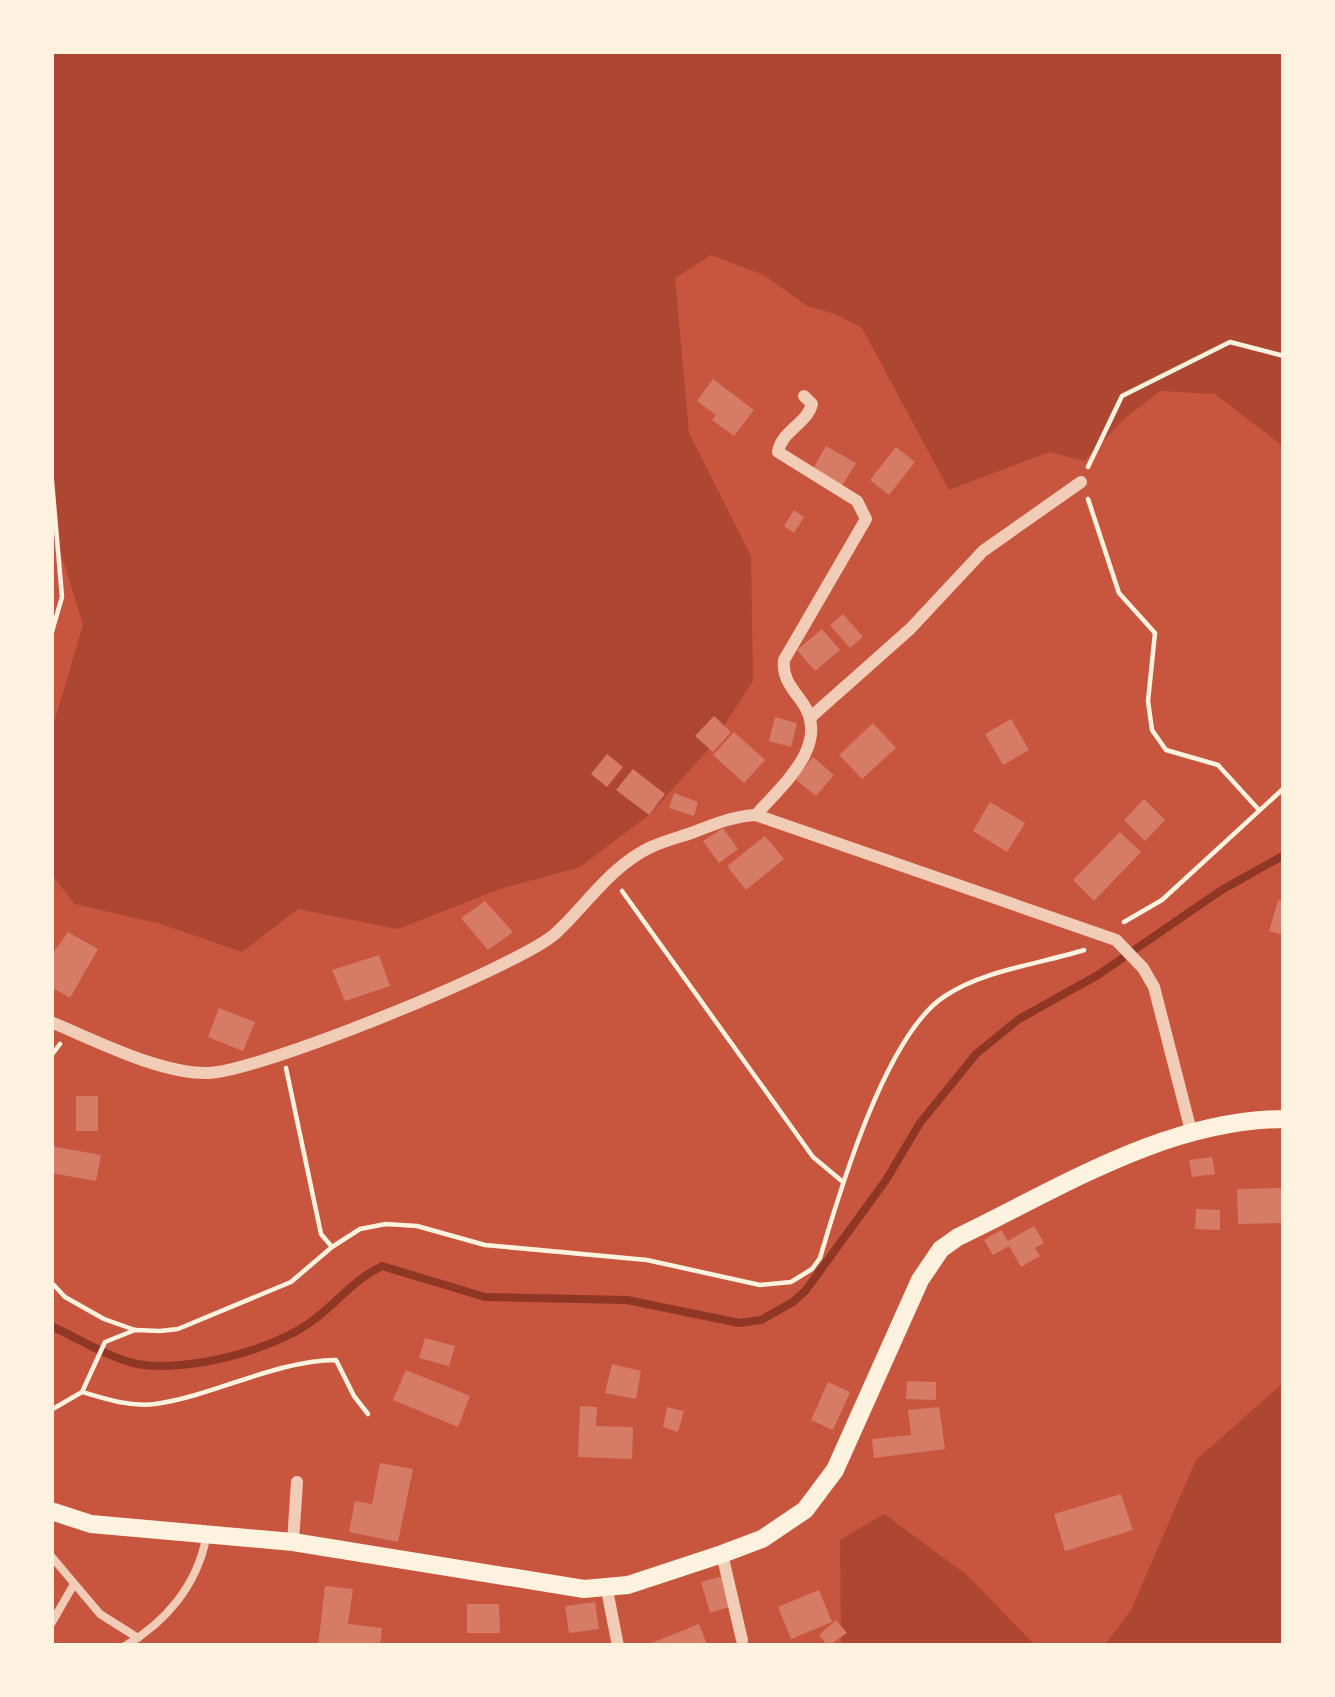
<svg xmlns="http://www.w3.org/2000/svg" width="1335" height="1697" font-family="Inter,sans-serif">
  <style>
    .green { fill: #ae4732 }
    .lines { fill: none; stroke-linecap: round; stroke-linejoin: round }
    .stream { stroke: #8f3625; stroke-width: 8 }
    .building { fill: #d67c66 }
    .path { stroke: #fff3e0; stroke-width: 4.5 }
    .service { stroke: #f1ccb7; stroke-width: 8 }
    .minor { stroke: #f1ccb7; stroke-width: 12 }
    .secondary { stroke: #fff3e0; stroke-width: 18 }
  </style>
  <rect width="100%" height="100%" fill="#c8553d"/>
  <path class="green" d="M51,51H1284V447L1215,394L1160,391L1125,418L1084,461L1049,452L949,490L862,328L835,314L807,306L764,275L711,255L675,278L689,433L751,556L753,681L708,750L649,815L580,867L500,889L398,929L298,909L242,952L161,924L75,904L51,874V733L83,625L51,521Z
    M1284,1382V1646H1104L1131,1610L1196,1460Z
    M884,1514L967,1575L1036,1646H844L841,1640L840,1540Z"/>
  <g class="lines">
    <path class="stream" d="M51,1326C78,1338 109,1358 137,1364C186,1373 277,1350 316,1318C341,1299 352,1281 382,1266L485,1297L627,1300L739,1323L761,1320L793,1302L806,1290L886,1180L920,1123L976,1054L1019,1019L1098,975L1220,891L1284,855"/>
  </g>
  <path class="building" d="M713,379L754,410L734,436L712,420L716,415L697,401Z
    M826,446L856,463L842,486L813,469Z
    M896,447L915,462L889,495L870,480Z
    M794,510L804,517L794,533L784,526Z
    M843,614L863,637L850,648L830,625Z
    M822,629L840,650L815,671L797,650Z
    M714,716L731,732L713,752L695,736Z
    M775,717L797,723L791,747L769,741Z
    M1011,719L1029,750L1003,765L985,734Z
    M873,723L896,748L862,779L839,755Z
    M734,732L765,760L744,783L713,755Z
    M607,754L623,767L607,787L591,774Z
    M813,757L834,775L816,796L795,779Z
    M633,769L665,794L649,815L616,790Z
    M674,793L698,802L694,816L669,808Z
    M1144,799L1165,820L1145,841L1124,820Z
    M990,802L1025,823L1007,852L973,831Z
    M723,828L738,849L719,863L703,841Z
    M1120,832L1141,852L1094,901L1073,880Z
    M765,836L784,859L746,890L727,866Z
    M1278,900L1284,902V935L1269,931Z
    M485,901L513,932L488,950L461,918Z
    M68,932L98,949L70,998L51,987V956Z
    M379,955L390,986L345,1001L332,970Z
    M219,1008L255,1022L243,1051L208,1037Z
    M76,1096H98V1131H76Z
    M51,1146L101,1155L96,1181L51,1173Z
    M1212,1157L1215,1174L1192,1177L1189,1160Z
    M1284,1188V1223L1238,1224L1237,1189Z
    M1196,1209L1220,1210V1230L1195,1229Z
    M1034,1226L1044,1243L1035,1248L1040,1256L1021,1267L1009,1246L993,1255L984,1240L1001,1230L1008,1241Z
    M425,1338L455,1346L449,1366L419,1358Z
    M612,1364L641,1371L636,1399L605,1393Z
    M406,1370L470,1396L458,1427L393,1400Z
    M907,1381L936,1382V1400L906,1399Z
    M828,1382L850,1392L833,1430L811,1420Z
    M580,1406L597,1407L596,1426L633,1427L632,1459L578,1457Z
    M667,1407L684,1411L678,1432L663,1427Z
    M939,1407L945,1449L874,1458L872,1439L911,1435L908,1410Z
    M380,1463L413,1469L398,1542L349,1532L355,1501L372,1504Z
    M1121,1494L1133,1530L1065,1551L1054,1514Z
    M724,1576L733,1606L710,1613L701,1582Z
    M325,1586L353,1589L348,1624L382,1628L380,1646H318Z
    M819,1590L832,1622L791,1639L778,1607Z
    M595,1602L599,1629L569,1633L565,1606Z
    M467,1604H499L500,1633H467Z
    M836,1620L847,1633L828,1646L819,1635Z
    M699,1624L708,1646H644Z"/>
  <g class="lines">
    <path class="path" d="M1088,467L1122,396L1230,342L1284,356
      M51,470L62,597L51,635
      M1088,499L1119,593L1155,633L1148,701L1152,730L1166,750L1218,765L1259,810
      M622,891L813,1157L843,1182
      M1124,922L1162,900L1284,788
      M51,1056L60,1044
      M286,1068L321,1234L332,1247
      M51,1282L65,1297L104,1319L135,1330L160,1331L178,1329L291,1282L332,1247L360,1229L386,1224L417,1226L485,1245L647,1260L760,1285L791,1282L812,1269L820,1258C840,1190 886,1034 945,996C984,970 1040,964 1084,950
      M82,1392L105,1342L135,1330
      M51,1410L82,1392C105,1399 130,1407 155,1404C217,1395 273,1361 336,1360L354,1396L368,1414"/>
    <path class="service" d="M51,1556L100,1614L138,1638
      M51,1624L74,1584
      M125,1646C166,1622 197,1585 206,1538"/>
    <path class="minor" d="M812,716L910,629L983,551L1081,482
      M756,815C782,785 832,744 802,702C792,688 782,678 784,660L866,519L857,501L778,452C781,431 807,424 812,404L804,396
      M51,1022C94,1040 160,1074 208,1073C256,1073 520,966 556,933C586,905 612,865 651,847C664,841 680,837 694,832C715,824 734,816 756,815L1116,940L1143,968L1154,987L1191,1131
      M293,1542L297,1482
      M722,1554L742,1640
      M607,1590L618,1646"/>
    <path class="secondary" d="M51,1511L91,1524L293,1542L584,1589L628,1585L722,1554L762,1539L805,1510L835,1470L920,1280L941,1249L958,1237C1062,1187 1166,1120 1284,1119"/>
  </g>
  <rect width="1335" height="1697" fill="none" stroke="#fff3e0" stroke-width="108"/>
</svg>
